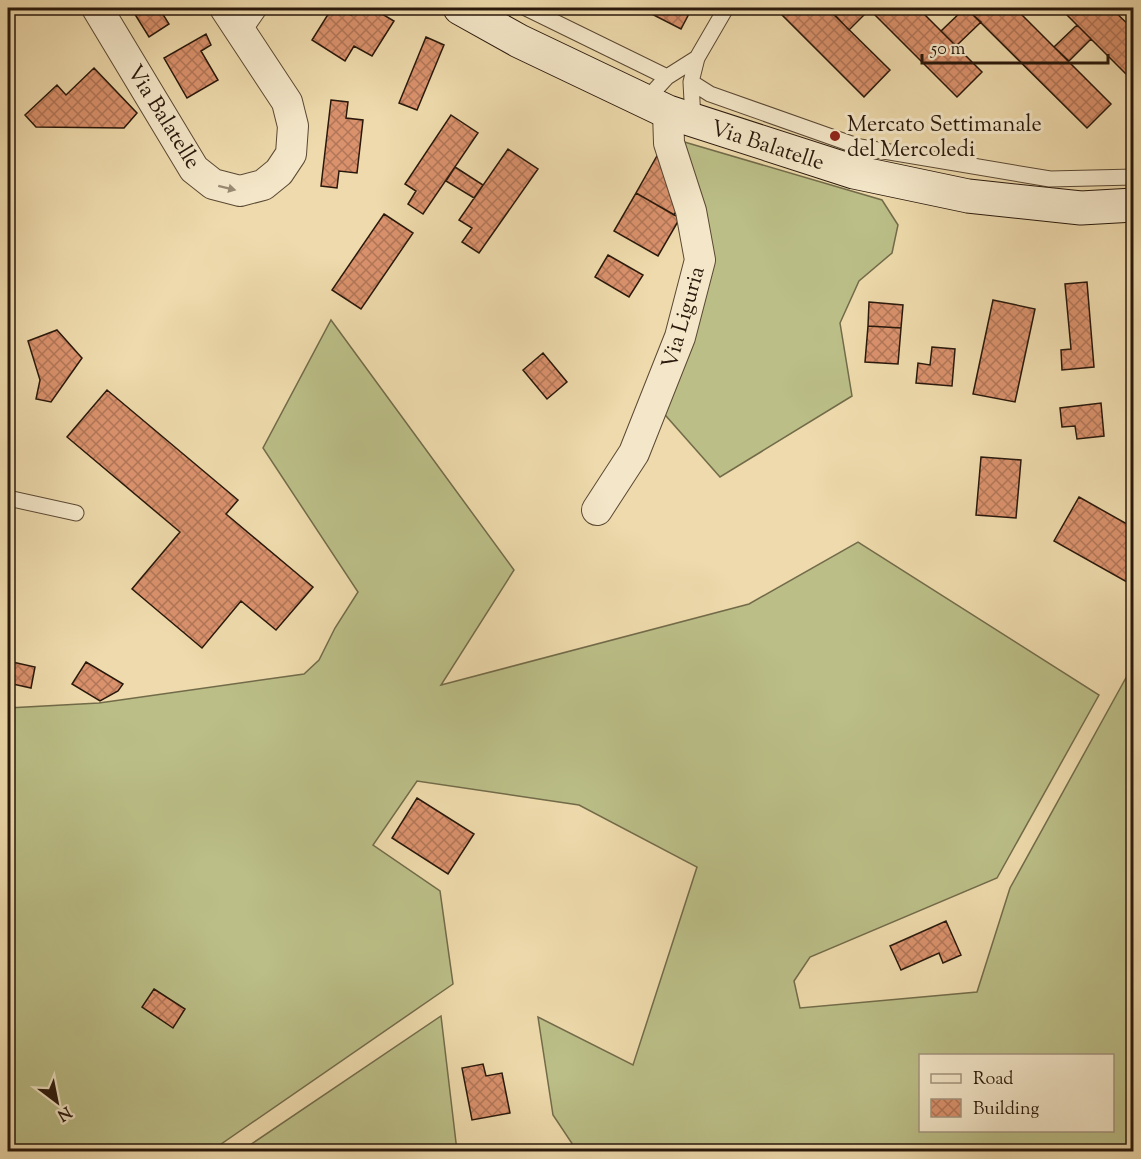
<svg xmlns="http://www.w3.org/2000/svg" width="1141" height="1159" font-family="'Sorts Mill Goudy',serif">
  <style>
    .grass { fill: #bbbe87; stroke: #726b49; stroke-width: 1.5; fill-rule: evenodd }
    .building { fill: url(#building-cross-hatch); stroke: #29180b; stroke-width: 1.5 }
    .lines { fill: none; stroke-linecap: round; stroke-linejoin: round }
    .lane-casing { stroke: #5a4833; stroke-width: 17 }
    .street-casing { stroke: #5a4833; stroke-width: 32 }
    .secondary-casing { stroke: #29180b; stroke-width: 35 }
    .lane { stroke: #f4e7c9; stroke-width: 15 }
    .street { stroke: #f4e7c9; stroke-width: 30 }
    .secondary { stroke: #f4e7c9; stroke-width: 33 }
    .oneway { fill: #998a74 }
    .poi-dot { fill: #8f2418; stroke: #f4e7c9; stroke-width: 2 }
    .labels { text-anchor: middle; stroke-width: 6; stroke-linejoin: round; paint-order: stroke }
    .street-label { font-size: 22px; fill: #29180b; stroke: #f4e7c9 }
    .poi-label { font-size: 22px; fill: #29180b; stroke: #f4e7c9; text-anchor: start }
  </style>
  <defs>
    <pattern id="building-cross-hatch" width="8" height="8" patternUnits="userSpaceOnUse" patternTransform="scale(1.5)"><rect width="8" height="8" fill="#da926d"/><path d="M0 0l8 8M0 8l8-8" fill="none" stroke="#b17658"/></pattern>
  </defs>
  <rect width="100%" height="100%" fill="#eedaac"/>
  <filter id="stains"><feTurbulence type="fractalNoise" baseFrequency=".00333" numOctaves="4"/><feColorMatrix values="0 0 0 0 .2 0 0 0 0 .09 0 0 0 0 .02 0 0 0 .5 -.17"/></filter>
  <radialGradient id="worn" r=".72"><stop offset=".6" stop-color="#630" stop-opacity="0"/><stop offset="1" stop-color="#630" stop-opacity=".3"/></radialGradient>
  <path class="grass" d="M681,141L882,200L898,225L892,253L859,281L840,323L852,396L720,477L659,408L707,274Z
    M331,320L514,570L441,685L749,604L858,542L1099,695L997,878L810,957L794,981L800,1008L977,992L1010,888L1133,665V1151H577L553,1115L538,1017L633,1065L697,867L579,805L417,781L373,845L440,891L453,984L211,1151H8V847L11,846L8,839V708L99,703L304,674L319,660L335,628L358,592L263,448ZM920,1056H1112V1130H920Z
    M441,1016L457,1151H241Z"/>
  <path class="building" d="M131,8H159L169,24L149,37Z
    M332,8H338L351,15L355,8H372L394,21L372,56L354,46L345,61L312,40Z
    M640,8H692L681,29Z
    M775,8H827L890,70L864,97Z
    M843,8H868L870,9L849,30L835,15Z
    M868,8H918L982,72L957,97Z
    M965,8L981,22L956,46L941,31Z
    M966,8H1015L1111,104L1087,128Z
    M1060,8H1111L1134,30V82Z
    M1077,25L1091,39L1069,61L1054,47Z
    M206,34L211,45L201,51L218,80L187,98L164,58Z
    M426,37L444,45L417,110L399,103Z
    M94,68L137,113L124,128L36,127L25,115L57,85L66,95Z
    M331,100L348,102L346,118L363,120L357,173L339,171L337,188L321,186Z
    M451,115L478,133L423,214L408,204L416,191L405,184Z
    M508,149L538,169L479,253L462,242L472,228L459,220Z
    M658,154L681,202L674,215L636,193Z
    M455,167L483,185L474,198L446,181Z
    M636,193L680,218L658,256L614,231Z
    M384,214L413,233L361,309L332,290Z
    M608,255L643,275L629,297L595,277Z
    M1087,282L1094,367L1062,370L1061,350L1071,349L1065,284Z
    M993,300L1035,309L1015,402L973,394Z
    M869,302L903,305L901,328L868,326Z
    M868,326L901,328L898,364L865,362Z
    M57,330L82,358L51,402L36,399L40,380L28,341Z
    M932,347L955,349L952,386L916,383L918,363L930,365Z
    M543,353L567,382L547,399L523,370Z
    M107,390L238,500L226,514L313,587L276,630L241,601L202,648L132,589L180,532L67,437Z
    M1101,403L1104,436L1077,439L1075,426L1062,427L1060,408Z
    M981,457L1021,460L1016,518L976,515Z
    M1079,497L1134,528V586L1054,541Z
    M8,661L35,667L31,688L8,683Z
    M86,662L123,684L118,691L100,701L72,684Z
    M417,798L474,834L448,874L392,838Z
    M946,921L961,955L943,963L939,953L901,970L890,946Z
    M154,989L185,1009L173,1028L142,1007Z
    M483,1064L486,1076L502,1073L510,1113L472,1120L462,1068Z"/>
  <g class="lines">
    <defs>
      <path id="lane" d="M526,8L667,77
        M242,34L260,8
        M691,82L710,94L860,147L1050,179L1134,177
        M645,101L667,77L697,58
        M693,120L691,82L697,58L726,8
        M8,498L76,513"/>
      <path id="street" d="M97,8L194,169L213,184L240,191L263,185L279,172L291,154L293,126L287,102L225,8
        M597,510L634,453L680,337L700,260L691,211L669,143L668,112"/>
      <path id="secondary" d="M460,8L519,41L668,112L854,172L968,196L1081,208L1134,205"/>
    </defs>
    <use href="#lane" class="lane-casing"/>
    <use href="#street" class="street-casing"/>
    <use href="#secondary" class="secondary-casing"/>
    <use href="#lane" class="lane"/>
    <use href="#street" class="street"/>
    <use href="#secondary" class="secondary"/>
  </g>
  <defs><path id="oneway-solid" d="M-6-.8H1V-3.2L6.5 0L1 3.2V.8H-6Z" transform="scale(1.5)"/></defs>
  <use class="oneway" href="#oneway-solid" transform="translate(227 188) rotate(14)"/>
  <circle class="poi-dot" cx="835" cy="136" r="6"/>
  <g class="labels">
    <g class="street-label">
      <text transform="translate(165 116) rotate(58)" y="8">Via Balatelle</text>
      <text transform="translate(768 144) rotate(18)" y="8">Via Balatelle</text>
      <text transform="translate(682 317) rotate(-74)" y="8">Via Liguria</text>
    </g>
    <g class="poi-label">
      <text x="847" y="131">Mercato Settimanale<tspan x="847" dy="25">del Mercoledi</tspan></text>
    </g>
  </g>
  <rect width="1141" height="1159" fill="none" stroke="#eedaac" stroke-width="30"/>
  <rect x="9" y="9" width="1123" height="1141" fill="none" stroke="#29180b" stroke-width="3"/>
  <rect x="15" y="15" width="1111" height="1129" fill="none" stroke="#29180b" stroke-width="1.5"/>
  <rect x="919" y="1054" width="195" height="78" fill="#f4e7c9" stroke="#a3947d" stroke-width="1.5"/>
  <rect x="931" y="1074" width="30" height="9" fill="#f4e7c9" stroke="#a3947d" stroke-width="1.5"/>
  <text x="973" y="1084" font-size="18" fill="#29180b">Road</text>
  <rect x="931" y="1099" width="30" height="18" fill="url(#building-cross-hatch)" stroke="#a3947d" stroke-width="1.5"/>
  <text x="973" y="1114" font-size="18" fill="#29180b">Building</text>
  <g transform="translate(57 1102) rotate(148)" stroke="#f4e7c9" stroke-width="4.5" paint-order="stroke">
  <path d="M0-4.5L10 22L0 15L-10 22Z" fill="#29180b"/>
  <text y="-9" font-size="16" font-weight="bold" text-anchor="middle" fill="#29180b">N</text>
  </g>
  <path d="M922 54v9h186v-9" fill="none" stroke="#29180b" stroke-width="3"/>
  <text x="931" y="54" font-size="18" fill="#29180b" stroke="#f4e7c9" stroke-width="4.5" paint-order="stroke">50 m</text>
  <rect width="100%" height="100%" filter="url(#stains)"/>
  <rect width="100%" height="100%" fill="url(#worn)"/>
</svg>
